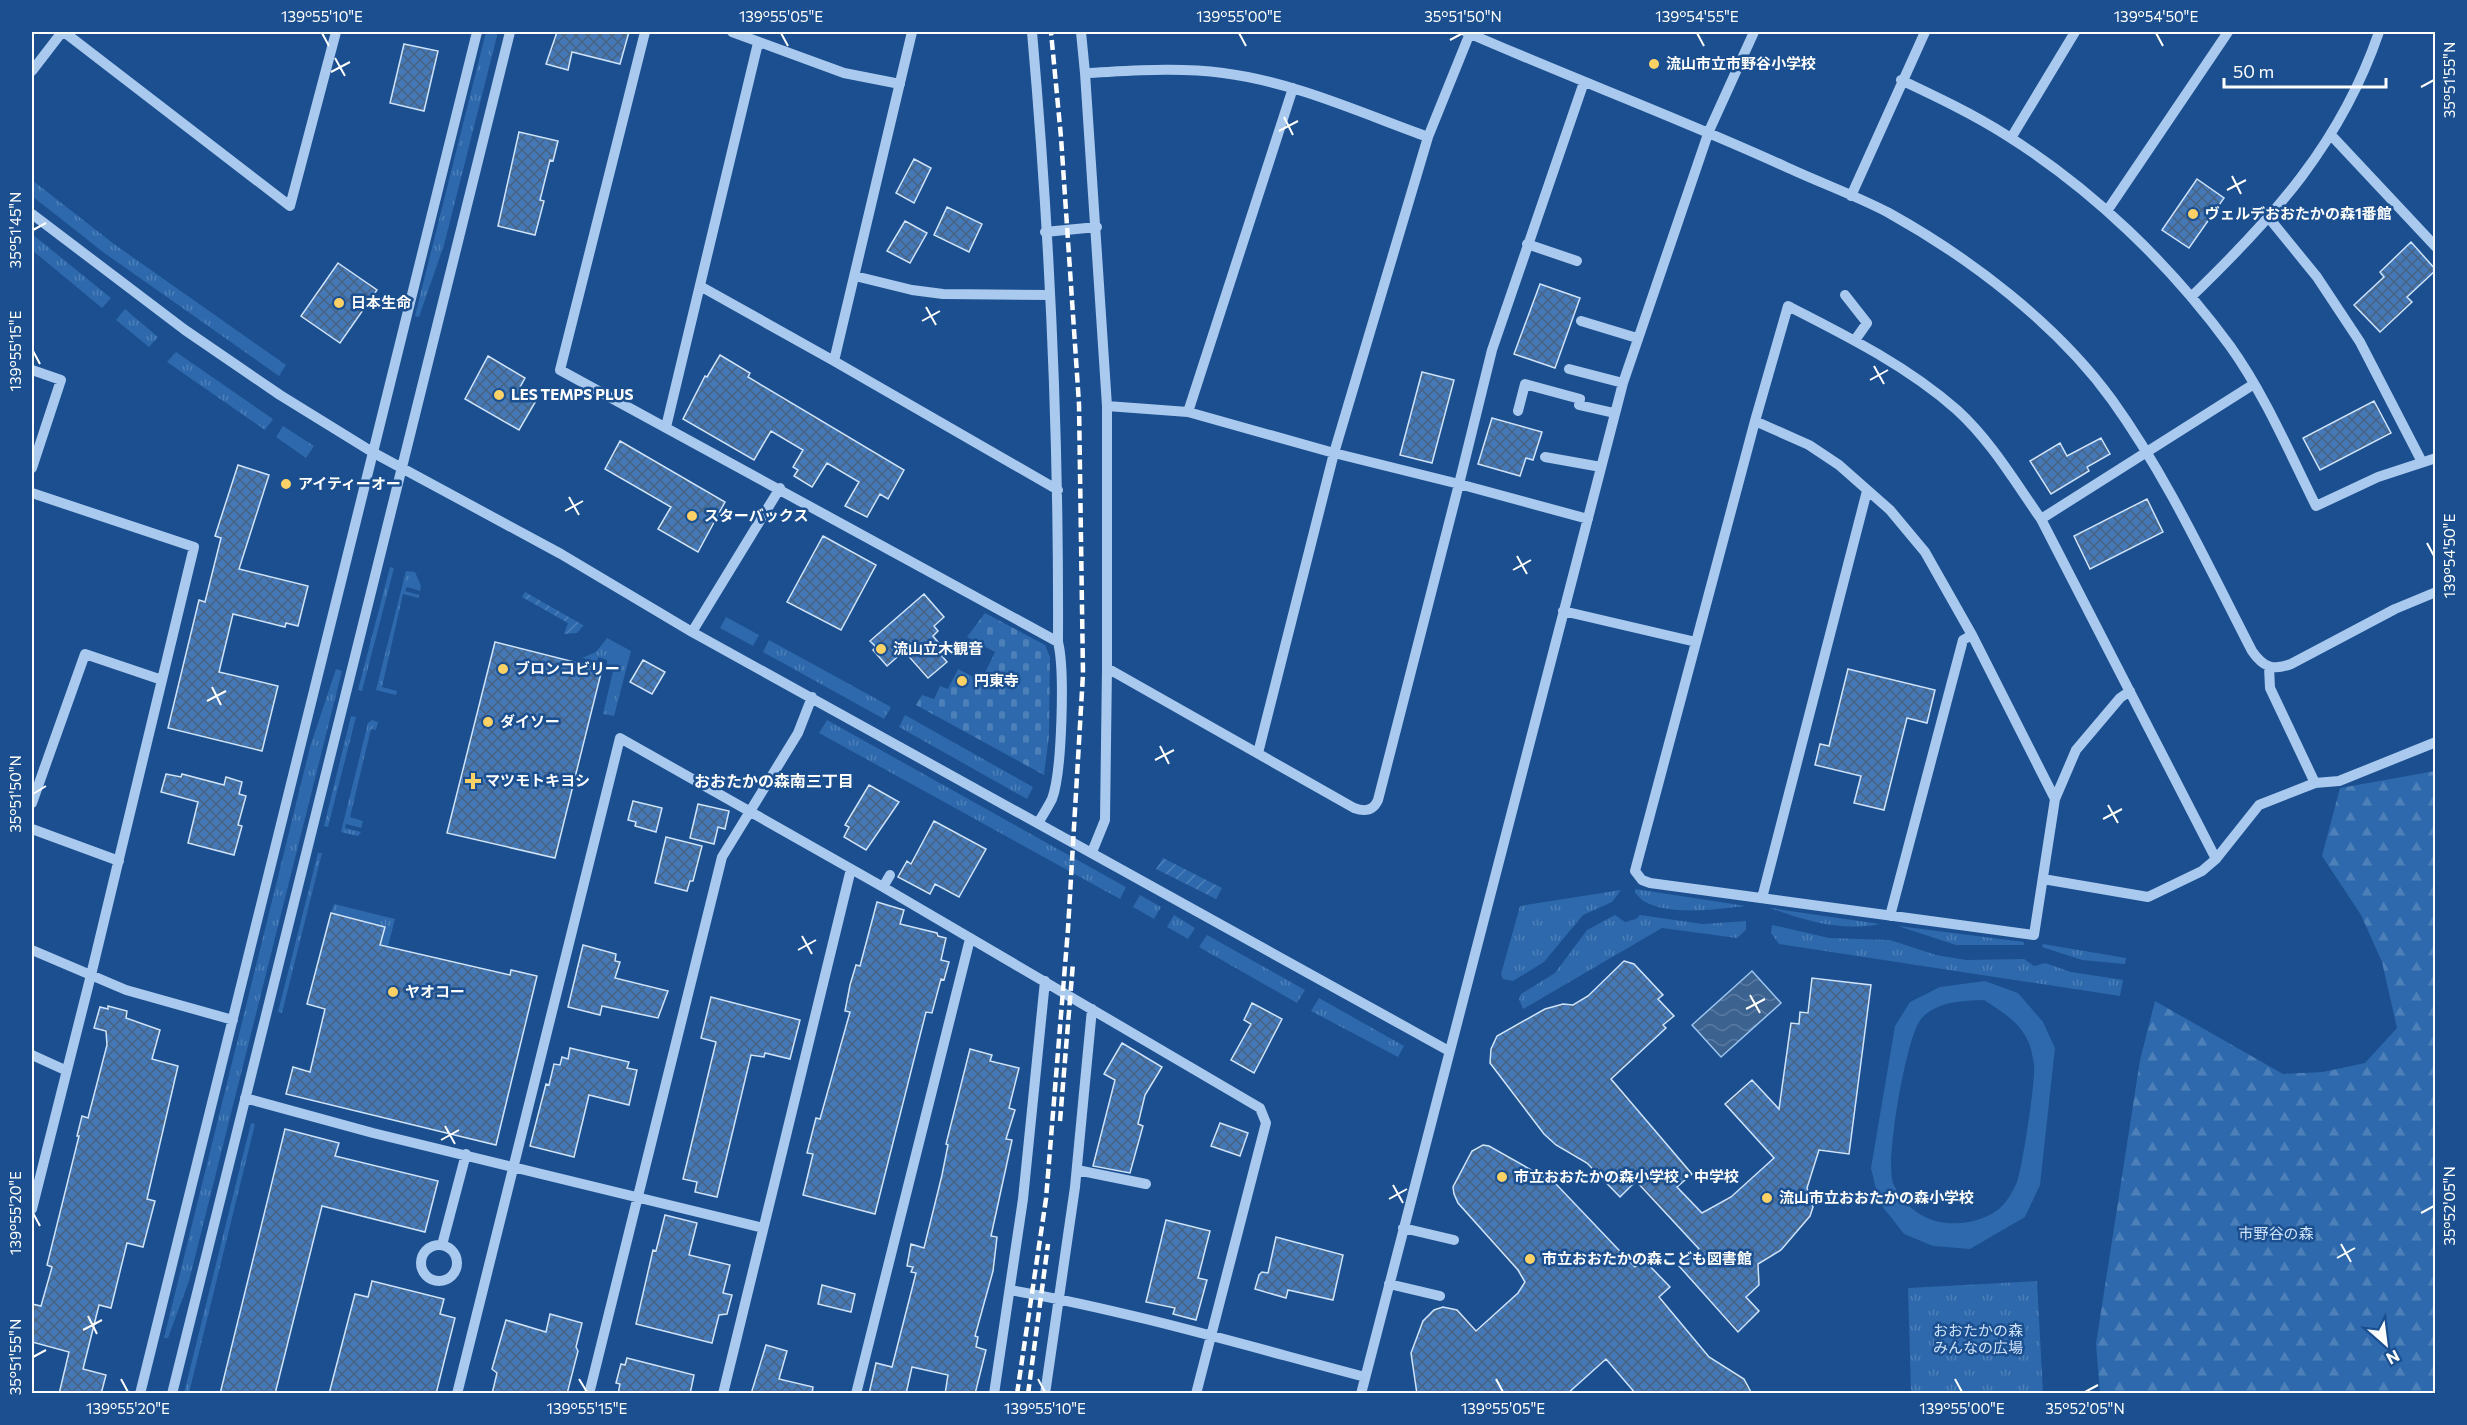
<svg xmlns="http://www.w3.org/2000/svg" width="2467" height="1425" font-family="Commissioner,'Noto Sans JP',sans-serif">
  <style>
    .grass { fill: url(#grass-tufts) }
    .forest { fill: url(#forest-firs) }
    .cemetery { fill: url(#cemetery-stones) }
    .garden { fill: url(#garden-furrows) }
    .pitch { fill: #2e69ad; fill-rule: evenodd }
    .water { fill: url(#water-waves); stroke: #9cc4f0; stroke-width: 1.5 }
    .building { fill: url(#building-cross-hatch); stroke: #cfe3fa; stroke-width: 1.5 }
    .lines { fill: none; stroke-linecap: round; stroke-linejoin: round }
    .minor { stroke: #a9c9ee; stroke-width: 10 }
    .rail { stroke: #fff; stroke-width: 4.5; stroke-dasharray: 10 4.5; stroke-linecap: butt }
    .ticks { fill: none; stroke: #fff; stroke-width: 2 }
    .poi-dot { fill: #ffd166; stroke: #1b4f8f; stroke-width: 2 }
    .labels { text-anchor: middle; stroke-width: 5; stroke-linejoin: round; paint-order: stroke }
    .poi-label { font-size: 15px; font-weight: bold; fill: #fff; stroke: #1b4f8f; text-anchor: start }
    .park-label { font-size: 15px; fill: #cfe3fa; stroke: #1b4f8f }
    .neighbourhood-label { font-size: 16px; font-weight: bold; fill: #fff; stroke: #1b4f8f }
    .neatline { fill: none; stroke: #fff; stroke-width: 2 }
    .ticks-label { font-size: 15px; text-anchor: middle; fill: #fff }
  </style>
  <defs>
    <pattern id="grass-tufts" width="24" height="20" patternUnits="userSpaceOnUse" patternTransform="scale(1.5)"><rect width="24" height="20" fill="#2e69ad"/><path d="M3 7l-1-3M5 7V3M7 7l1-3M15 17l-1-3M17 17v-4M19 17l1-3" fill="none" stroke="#4d80b9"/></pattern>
    <pattern id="forest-firs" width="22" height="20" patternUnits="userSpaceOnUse" patternTransform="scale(1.5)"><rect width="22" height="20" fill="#2e69ad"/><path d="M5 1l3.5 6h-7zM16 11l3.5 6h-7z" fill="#4d80b9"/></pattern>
    <pattern id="cemetery-stones" width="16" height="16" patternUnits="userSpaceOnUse" patternTransform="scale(1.5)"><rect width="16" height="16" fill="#2e69ad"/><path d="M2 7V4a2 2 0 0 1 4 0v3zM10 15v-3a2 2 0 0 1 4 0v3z" fill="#4d80b9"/></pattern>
    <pattern id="garden-furrows" width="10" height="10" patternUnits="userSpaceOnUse" patternTransform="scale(1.5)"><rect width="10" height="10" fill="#2e69ad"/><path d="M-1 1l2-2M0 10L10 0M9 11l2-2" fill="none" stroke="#4d80b9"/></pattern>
    <pattern id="water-waves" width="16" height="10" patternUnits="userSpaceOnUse" patternTransform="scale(1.5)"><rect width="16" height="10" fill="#3c6290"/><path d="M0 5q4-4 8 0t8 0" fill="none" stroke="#597aa1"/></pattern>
    <pattern id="building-cross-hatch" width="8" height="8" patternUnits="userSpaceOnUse" patternTransform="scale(1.5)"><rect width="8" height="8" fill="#4478b7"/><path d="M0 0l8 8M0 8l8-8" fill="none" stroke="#486282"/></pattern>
  </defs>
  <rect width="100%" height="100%" fill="#1b4f8f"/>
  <path class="grass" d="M486,32H498L444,245L419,317L415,316Z
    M32,180L114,244L286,365L279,376L103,252L32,196Z
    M32,234L111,298L102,308L32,250Z
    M125,309L158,337L149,347L116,320Z
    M176,352L273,419L265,430L167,362Z
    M283,426L314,446L306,458L276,437Z
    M390,567L394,568L362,691L358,690Z
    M406,571L415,572L421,586L420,591L407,587L405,591L419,595V598L403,594L382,687L397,691L396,695L376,690Z
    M726,617L759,635L753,646L720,628Z
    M607,638L631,651L614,716L603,714L613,671L607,669V660L598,657L597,661L582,658L596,652Z
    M769,640L891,707L884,719L763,652Z
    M336,669L342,671L189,1281L168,1338H164L310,747Z
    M905,715L1033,787L1027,799L899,727Z
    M351,716L356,717L328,827L324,826Z
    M372,720L378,722L376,730L371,729L350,817L363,821L361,828L346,824L345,828L361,832L358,836L341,832L368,723Z
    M827,720L1124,886L1126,887L1120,899L819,733Z
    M318,853H322L282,1013L278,1012Z
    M1635,889L1746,906C1718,909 1672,916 1645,902C1641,900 1639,896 1635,893Z
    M1621,890L1612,902L1583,915L1544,962L1513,981L1503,979L1501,974L1520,906Z
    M1140,895L1161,907L1154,919L1133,907Z
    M334,904L395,919L388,946L380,944L384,927L331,913Z
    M1770,908L1880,924C1842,932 1806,921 1770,908Z
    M1174,915L1195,928L1188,939L1167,927Z
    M1615,915L1625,922L1636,919L1640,915L1703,924L1746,921V930L1737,938L1662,928L1523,1009L1519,999L1521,994L1555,973L1587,930Z
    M1772,925L1829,938L1890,940L1936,955L1966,960L2024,959L2034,966L2045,963L2071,972L2123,980L2120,996L1779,944L1771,933Z
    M1898,926L2024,942V945H1956Z
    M1207,935L1305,990L1297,1003L1199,947Z
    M2043,944L2126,958L2125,964L2082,960L2042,947Z
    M1319,998L1404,1046L1398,1057L1311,1011Z
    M251,1123L255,1124L189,1393H184Z
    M2037,1281L2043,1393H1911L1908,1288Z"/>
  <path class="forest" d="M2435,771V1393H2100L2096,1344L2140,1060L2155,1001L2283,1074L2323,1072L2365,1063L2397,1028L2382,962L2361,915L2322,856L2340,788Z"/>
  <path class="cemetery" d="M985,613L1045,645L1050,657L1049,736L1044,775L916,705L922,695L934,699L940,686L948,689L958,669L981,681L995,652L967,637Z"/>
  <path class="garden" d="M525,592L583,625H584L577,633L564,634L568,623L522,597Z
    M1163,858L1222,888L1216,899L1156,869Z"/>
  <path class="pitch" d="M1985,981L2018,993L2043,1022L2055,1048L2040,1185L2025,1217L1970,1249L1933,1246L1904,1234L1879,1202L1871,1168L1895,1026L1910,1002L1940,987ZM1984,1000C2001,1011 2018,1021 2027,1039C2031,1046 2033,1058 2034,1065C2036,1078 2022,1170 2017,1182C2014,1189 2008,1200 2003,1205C1988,1221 1960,1226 1940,1222C1919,1218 1901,1202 1893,1183C1885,1162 1906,1037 1921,1019C1937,1001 1962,1001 1984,1000Z"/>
  <path class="water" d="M1752,971L1781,1003L1721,1057L1692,1025Z"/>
  <path class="building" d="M557,32H629L620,64L572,52L568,70L546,64Z
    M404,44L438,51L424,111L390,103Z
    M519,132L558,141L553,161L550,160L540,200L544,201L535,235L498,226Z
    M914,159L931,168L914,203L896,193Z
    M2197,179L2224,198L2189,248L2162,230Z
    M947,207L982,224L969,252L934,235Z
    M905,221L927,233L910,263L887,251Z
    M2411,242L2436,270L2407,297L2412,302L2380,332L2354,305L2384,277L2380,272Z
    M338,263L377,290L340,343L301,316Z
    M1540,284L1580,298L1555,368L1514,354Z
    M720,355L750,373L748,377L904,470L888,499L880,494L867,517L845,506L859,482L827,463L812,487L794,476L798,470L793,467L803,450L771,431L754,460L683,419L705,376L707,377Z
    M488,356L525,378L519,389L537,399L519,430L465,399Z
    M1422,372L1454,380L1432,463L1400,455Z
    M2374,401L2391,433L2320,470L2303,438Z
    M1492,418L1542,432L1533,460L1526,458L1520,476L1478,464Z
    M2101,438L2110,454L2087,467L2089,471L2051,494L2030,461L2060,443L2067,456Z
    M620,441L725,502L698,552L658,529L671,507L605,469Z
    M238,465L269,475L239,569L308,586L298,626L286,623L285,627L233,614L219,672L278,686L262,751L168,728L199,600L205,602L221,538L215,536Z
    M2147,499L2163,532L2090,569L2074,536Z
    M823,536L876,565L841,630L787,602Z
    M924,594L944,617L934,626L938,631L933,636L946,652L942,656L947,662L928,678L904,651L887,666L873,650L876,647L870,641Z
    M495,642L602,669L555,858L447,833Z
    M643,660L665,672L652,694L630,682Z
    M1848,669L1935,690L1927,723L1907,718L1884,810L1854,803L1861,776L1815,765L1820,744L1829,746Z
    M166,774L181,777L182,774L224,785L226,777L242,782L239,794L246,796L238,825L242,826L234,855L188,843L198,802L161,792Z
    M869,785L899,802L866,850L844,837L849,827L845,825Z
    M633,801L662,808L656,832L635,826L636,822L628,820Z
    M698,804L729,811L725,829L718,827L714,844L690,838Z
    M934,821L986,849L959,897L935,884L930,894L898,877L907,861L911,864Z
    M666,837L702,846L693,881H690L687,891L655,883Z
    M877,902L904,910L900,924L937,933L938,936L946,938L941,960L949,962L944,980L941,979L932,1013L926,1012L875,1214L803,1195L813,1154L807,1153L816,1118L820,1119L850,1012L845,1011L850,985L856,965L860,966Z
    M331,913L385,927L380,945L510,975L511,970L537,976L496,1145L286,1094L293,1067L310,1072L325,1009L307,1004Z
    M583,945L616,954L615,961L620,962L615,978L668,991L658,1018L602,1006L600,1015L568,1007Z
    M1624,961L1634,964L1663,995L1658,999L1674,1016L1663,1025L1666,1028L1611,1079L1692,1174L1677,1187L1702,1213L1731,1197L1774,1158L1725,1104L1752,1080L1779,1109L1791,1023L1799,1024L1800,1012L1808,1013L1812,978L1871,985L1849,1154L1819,1150L1807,1188L1813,1207L1810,1216L1781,1250L1758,1264L1759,1285L1746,1297L1759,1311L1738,1332L1679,1266L1699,1249L1636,1181L1620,1197L1587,1163L1556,1145L1544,1134L1490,1063L1491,1049L1497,1036L1545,1009L1563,1004L1573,1005L1588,996Z
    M711,997L800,1020L790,1059L765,1053L764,1057L751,1055L717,1197L695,1192L697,1182L683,1179L716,1042L701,1038Z
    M1252,1003L1282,1019L1254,1073L1231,1060L1251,1024L1244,1020Z
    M108,1006L127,1011L126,1018L160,1030L152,1059L178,1066L147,1199L155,1201L143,1247L127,1243L111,1308L99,1305L83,1369L106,1375L101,1394H59L69,1352L32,1342V1304L41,1306L52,1267L47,1265L79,1136H77L82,1116L88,1118L107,1045L106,1031L94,1028L100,1007L108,1009Z
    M1122,1043L1162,1067L1145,1095L1138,1124L1143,1126L1130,1173L1093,1166L1115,1080L1104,1074Z
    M570,1048L629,1062L627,1068L637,1070L629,1105L589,1095L574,1157L530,1146L546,1084L549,1085L554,1064L560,1065L562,1057L568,1059Z
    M970,1049L992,1055L990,1061L1019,1068L1009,1108L1015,1110L1006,1139L1012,1140L991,1236L997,1237L993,1271L975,1336L978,1337L976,1347L986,1350L975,1394H945L948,1375L912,1367L906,1394H869L876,1363L892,1367L916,1273L911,1272L913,1267L907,1266L911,1244L924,1248L942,1175L948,1145L946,1144Z
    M1220,1123L1248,1133L1240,1156L1211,1146Z
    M285,1129L339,1143L335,1156L438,1181L425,1232L322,1206L275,1394H220Z
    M1483,1145L1489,1146L1556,1184L1635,1267L1644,1260L1670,1287L1659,1297L1709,1357L1744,1379L1752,1394H1636L1606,1359L1567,1394H1417L1411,1353L1423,1321L1434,1310L1443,1307L1457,1310L1476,1331L1518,1293L1525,1282L1518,1270L1458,1203L1454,1194L1453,1187L1472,1151Z
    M665,1215L697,1223L689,1255L730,1265L723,1293L732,1295L727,1314L719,1315L712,1343L636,1324L653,1250L656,1251Z
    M1166,1220L1210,1231L1198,1278L1207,1280L1196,1320L1173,1314L1175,1308L1146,1302Z
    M1276,1237L1343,1255L1333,1300L1288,1290L1286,1298L1255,1289L1259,1275L1262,1272L1268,1273Z
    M372,1281L444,1299L440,1314L455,1318L436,1394H329L355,1294L368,1297Z
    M822,1285L855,1294L851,1312L818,1304Z
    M550,1314L582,1323L576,1347L578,1351L567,1394H492L497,1373L492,1369L506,1320L546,1332Z
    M766,1345L787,1351L779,1379L813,1387L812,1394H751Z
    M627,1358L694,1375L690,1394H618L620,1384L616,1383L621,1364L625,1365Z"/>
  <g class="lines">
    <path class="minor" d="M64,32L290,206L336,32
      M645,32L560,370L1058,642C1059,437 1050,235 1032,32
      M732,32L844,73L900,84
      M912,32L834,361L1058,490
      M1081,32L1085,73
      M1466,32C1571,78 1679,118 1784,166C1818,182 1855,195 1889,213C1970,258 2057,324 2112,400C2168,478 2208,566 2252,651C2263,667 2273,671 2291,664L2395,609L2436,592
      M1470,33L1428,137C1361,113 1294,82 1223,73C1177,67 1131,71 1085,73L1107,406V668L1354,808C1365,812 1373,811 1378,800L1459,484L1588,519
      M32,71L62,32
      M1901,80C1937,97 1973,114 2006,135C2092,189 2170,264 2230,346C2265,395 2289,452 2316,506L2378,477L2436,458
      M2331,135L2436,247
      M2011,138L2075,32
      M1851,196L1925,32
      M2107,211L2228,32
      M32,214L185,330L280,395L374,453L561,554L692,632L1449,1051
      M2269,218L2317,277L2360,342L2422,462
      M1045,232L1097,227
      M1527,244L1577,261
      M855,276L912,290L943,294L1050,295
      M700,286L834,361
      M1845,295L1867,323L1855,340
      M2191,297C2274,217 2341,143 2379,32
      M1581,321L1637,338
      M1569,369L1623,383
      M32,370L61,380L32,468
      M2254,384L2041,519L2216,859L2259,805L2315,783
      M1107,406L1188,412L1334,453L1459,484L1492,350L1584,82
      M1518,411L1525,384L1580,399L1579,405L1614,413
      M1188,412L1293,88
      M1755,421L1809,445L1839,465L1890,510L1925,552L1972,635L2055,799
      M666,427L758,43
      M1545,457L1601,467
      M32,493L194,547L91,975L32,1209
      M2041,519C2015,482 1991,441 1957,410C1907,366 1847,336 1788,306L1755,421L1635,871L1642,880L1650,883L2034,935L2055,799L2076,750L2120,698L2130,691
      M1563,611L1696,642
      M692,632L780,488
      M2269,667L2270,688L2315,783L2339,781L2436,742
      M1258,753L1334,453L1428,137
      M32,803L85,654L162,680
      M1038,823C1043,815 1048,807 1052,799C1062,773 1065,670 1058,642
      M32,829L119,861
      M1092,852L1105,820L1107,668
      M2043,879L2148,897L2202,871L2216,859
      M883,887L890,875
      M1762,898L1867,491
      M1890,916L1963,640L1972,635
      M32,950L126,990L233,1020
      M32,1055L65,1070
      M245,1098L373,1133L763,1228
      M1077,1170L1146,1184
      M1403,1228L1454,1240
      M421 1263a18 18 0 1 1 36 0a18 18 0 1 1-36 0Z
      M442,1245L466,1154
      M1389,1284L1440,1296
      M1010,1290C1130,1311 1247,1346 1365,1377
      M140,1394L477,32
      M172,1394L510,32
      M457,1394L620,738L883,887L1260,1108L1266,1123L1196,1394
      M589,1394L722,857L798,733L812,697
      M723,1394L851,869
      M856,1394L970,939
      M994,1394L1023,1199L1045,981
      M1045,1394L1075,1187L1092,1009
      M1361,1394L1623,383L1709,131L1754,32"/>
    <path class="rail" d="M1060,1121L1073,963
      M1017,1394L1046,1199L1068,929L1083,674L1079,404L1061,137L1051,32
      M1028,1394L1048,1244"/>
  </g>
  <path class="ticks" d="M322,33L329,46M781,33L788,46M1239,33L1246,46M1697,33L1704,46M2156,33L2163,46M1450,40L1463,33M335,58L345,76M331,72L350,62M2421,87L2434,80M1284,117L1293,135M1279,131L1298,121M2232,176L2241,194M2227,190L2246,180M33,230L46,223M926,307L936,325M922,321L940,311M33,351L40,364M1874,366L1884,384M1870,380L1888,370M569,497L579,515M565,511L583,501M2427,543L2434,556M1517,556L1527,574M1513,570L1531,560M212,687L221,705M207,701L226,691M1160,746L1169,764M1155,760L1174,750M33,794L46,786M2108,805L2118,823M2103,819L2122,809M802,936L812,954M798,950L816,940M1750,995L1760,1013M1746,1009L1765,999M445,1126L455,1144M441,1140L459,1130M1393,1185L1403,1203M1389,1199L1407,1189M33,1213L40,1226M2421,1213L2434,1206M2341,1244L2351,1262M2337,1258L2355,1248M88,1316L97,1334M83,1330L102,1320M33,1357L46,1350M121,1379L128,1392M579,1379L587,1392M1038,1379L1045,1392M1496,1379L1503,1392M1955,1379L1962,1392M2085,1392L2098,1385"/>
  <g class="poi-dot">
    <circle cx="1654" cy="64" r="6"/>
    <circle cx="2193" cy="214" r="6"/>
    <circle cx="339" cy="303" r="6"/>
    <circle cx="499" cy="395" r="6"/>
    <circle cx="286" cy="484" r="6"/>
    <circle cx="692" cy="516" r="6"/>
    <circle cx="881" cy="649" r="6"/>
    <circle cx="503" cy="669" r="6"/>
    <circle cx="962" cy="681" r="6"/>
    <circle cx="488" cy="722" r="6"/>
    <path d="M470 772h6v6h6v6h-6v6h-6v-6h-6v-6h6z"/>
    <circle cx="393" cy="992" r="6"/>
    <circle cx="1502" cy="1177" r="6"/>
    <circle cx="1767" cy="1198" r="6"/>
    <circle cx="1530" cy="1259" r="6"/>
  </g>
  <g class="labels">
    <g class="poi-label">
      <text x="1666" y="69">流山市立市野谷小学校</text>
      <text x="2205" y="219">ヴェルデおおたかの森1番館</text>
      <text x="351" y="308">日本生命</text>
      <text x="511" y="400">LES TEMPS PLUS</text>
      <text x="298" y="489">アイティーオー</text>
      <text x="704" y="521">スターバックス</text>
      <text x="893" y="654">流山立木観音</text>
      <text x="515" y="674">ブロンコビリー</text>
      <text x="974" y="686">円東寺</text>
      <text x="500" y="727">ダイソー</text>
      <text x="485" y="786">マツモトキヨシ</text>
      <text x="405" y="997">ヤオコー</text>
      <text x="1514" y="1182">市立おおたかの森小学校・中学校</text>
      <text x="1779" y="1203">流山市立おおたかの森小学校</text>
      <text x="1542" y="1264">市立おおたかの森こども図書館</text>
    </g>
    <g class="park-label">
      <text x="2276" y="1239">市野谷の森</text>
      <text x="1978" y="1336">おおたかの森<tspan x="1978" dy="17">みんなの広場</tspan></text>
    </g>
    <g class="neighbourhood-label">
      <text x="774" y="787">おおたかの森南三丁目</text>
    </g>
  </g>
  <rect width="2467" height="1425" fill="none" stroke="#1b4f8f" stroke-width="66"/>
  <g transform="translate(2386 1344) rotate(152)" stroke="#1b4f8f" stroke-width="4.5" paint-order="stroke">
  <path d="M0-4.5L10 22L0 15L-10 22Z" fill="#ffffff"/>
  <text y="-9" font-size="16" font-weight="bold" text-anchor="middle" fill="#ffffff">N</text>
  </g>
  <path d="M2224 78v9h162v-9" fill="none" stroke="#ffffff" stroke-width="3"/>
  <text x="2233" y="78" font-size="18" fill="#ffffff" stroke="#1b4f8f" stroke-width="4.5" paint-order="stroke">50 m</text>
  <rect x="33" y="33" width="2401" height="1359" class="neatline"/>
  <g class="ticks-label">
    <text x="322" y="22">139°55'10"E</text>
    <text x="781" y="22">139°55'05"E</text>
    <text x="1239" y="22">139°55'00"E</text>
    <text x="1463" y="22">35°51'50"N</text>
    <text x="1697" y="22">139°54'55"E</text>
    <text x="2156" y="22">139°54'50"E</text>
    <text transform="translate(2450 80) rotate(-90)" y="5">35°51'55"N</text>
    <text transform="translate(16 230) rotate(-90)" y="5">35°51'45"N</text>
    <text transform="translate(16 351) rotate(-90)" y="5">139°55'15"E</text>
    <text transform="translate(2450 556) rotate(-90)" y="5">139°54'50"E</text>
    <text transform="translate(16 794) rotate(-90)" y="5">35°51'50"N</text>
    <text transform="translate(2450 1206) rotate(-90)" y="5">35°52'05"N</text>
    <text transform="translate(16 1213) rotate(-90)" y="5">139°55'20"E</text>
    <text transform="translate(16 1357) rotate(-90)" y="5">35°51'55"N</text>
    <text x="128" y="1414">139°55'20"E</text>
    <text x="587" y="1414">139°55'15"E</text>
    <text x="1045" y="1414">139°55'10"E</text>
    <text x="1503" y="1414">139°55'05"E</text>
    <text x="1962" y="1414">139°55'00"E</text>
    <text x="2085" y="1414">35°52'05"N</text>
  </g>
</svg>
